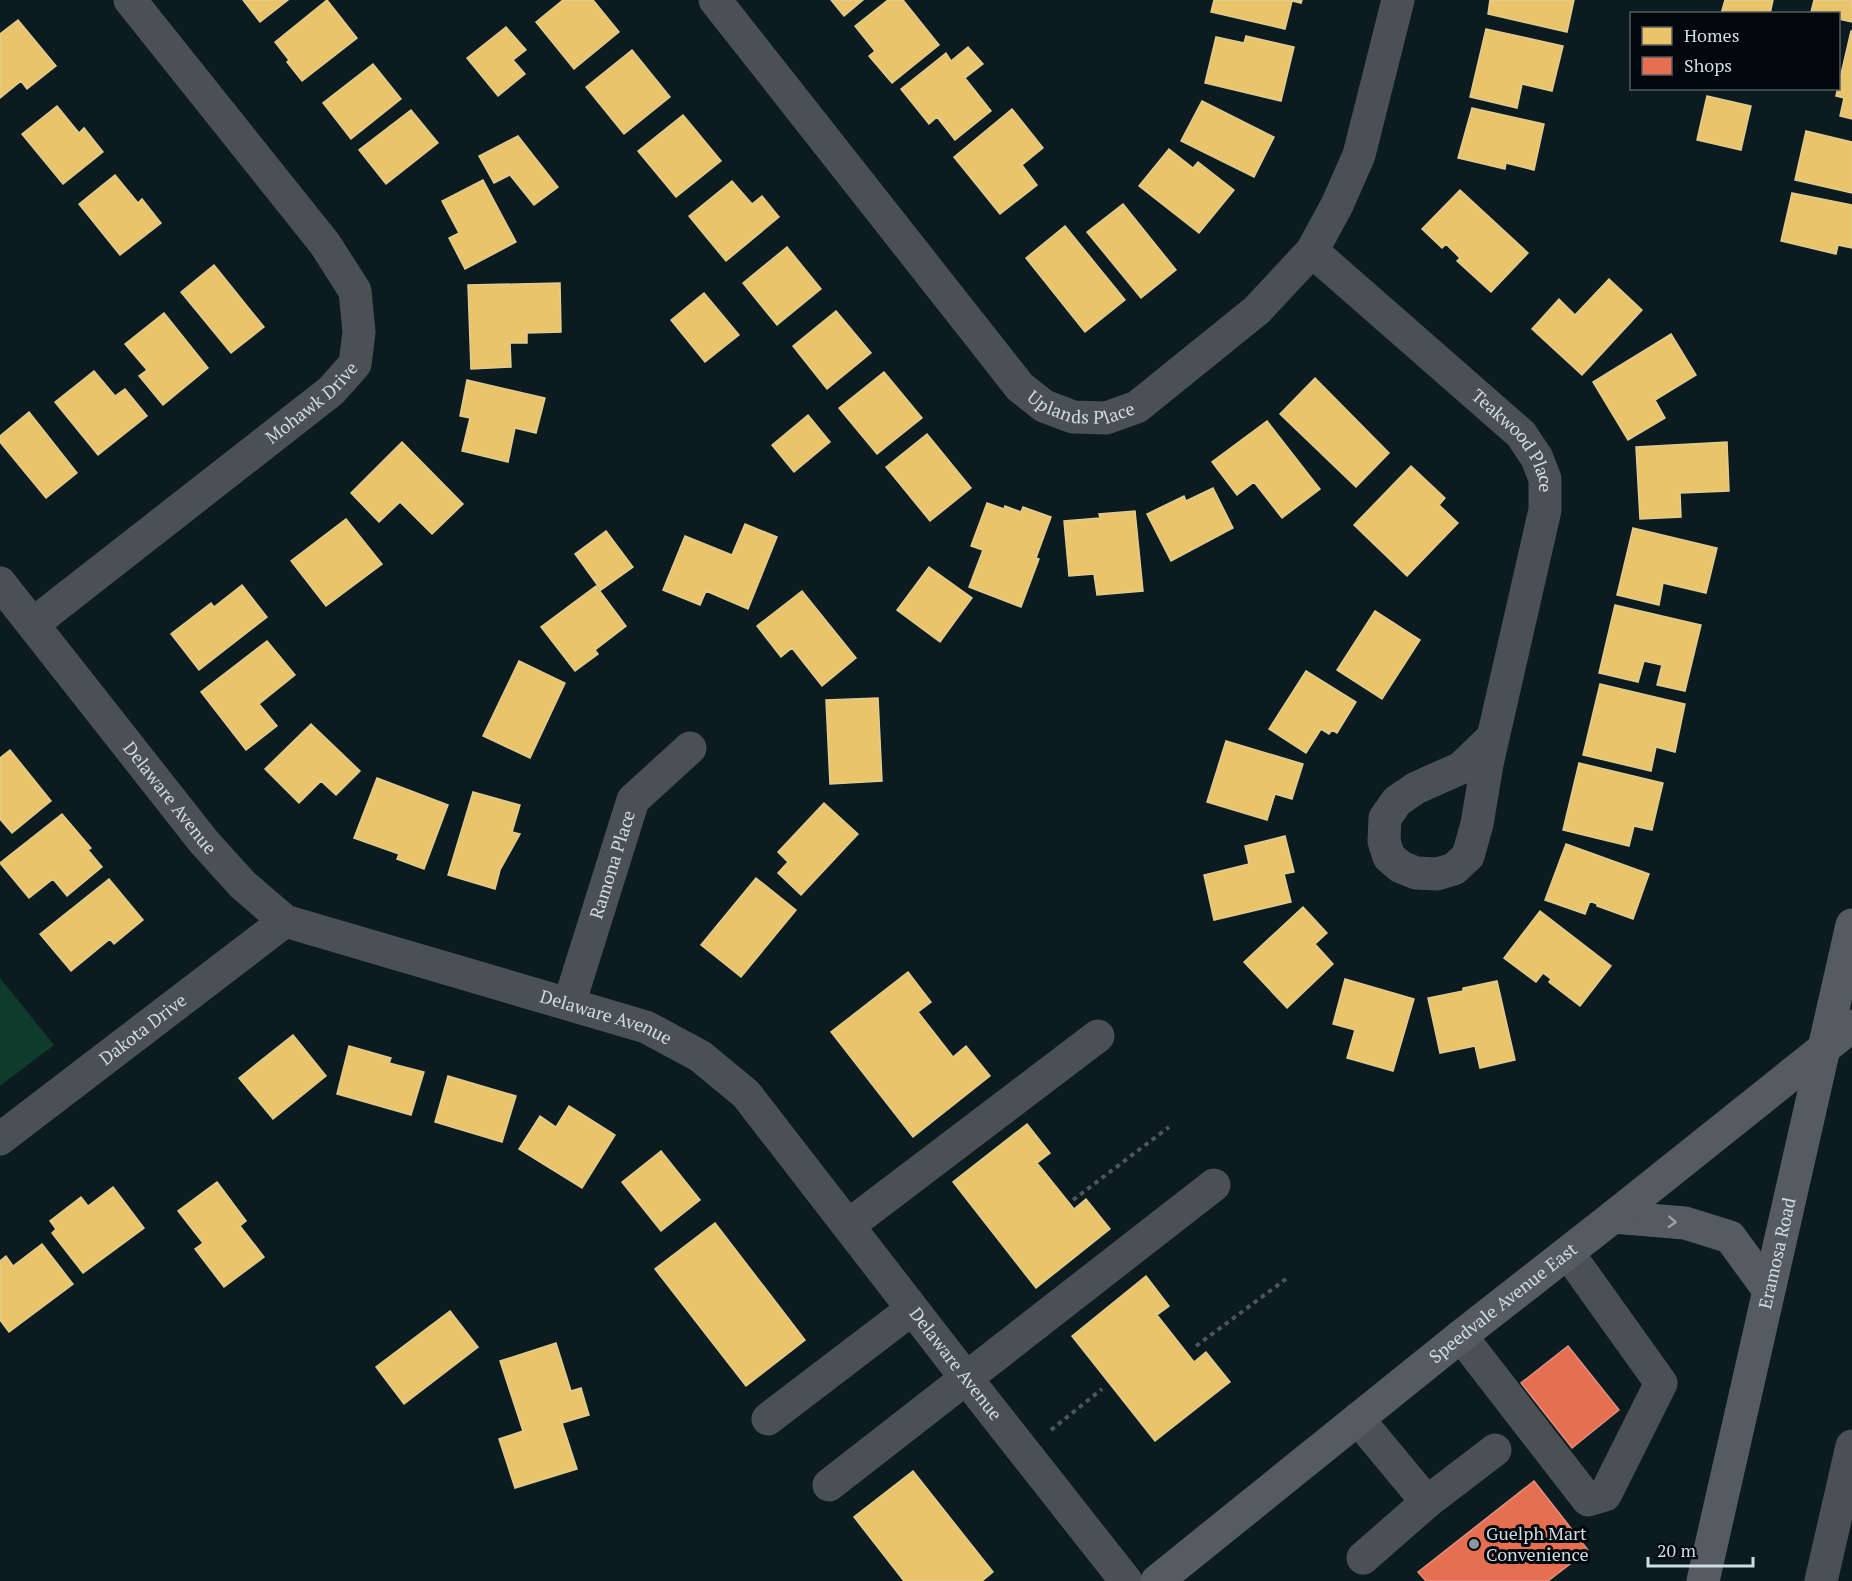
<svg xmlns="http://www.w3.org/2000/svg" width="1852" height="1581" font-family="'PT Serif',serif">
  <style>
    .park { fill: #0e3b2c }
    .homes { fill: #e9c46a; stroke: #e1cc8f; stroke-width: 1.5 }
    .shops { fill: #e76f51; stroke: #e0907d; stroke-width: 1.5 }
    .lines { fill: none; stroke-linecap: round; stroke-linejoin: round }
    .path { stroke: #4f5659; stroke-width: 4; stroke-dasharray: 4.5 4.5; stroke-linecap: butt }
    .minor { stroke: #4b5054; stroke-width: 33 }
    .major { stroke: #555b60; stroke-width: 33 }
    .oneway { stroke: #98a2a9 }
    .poi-dot { fill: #8a999f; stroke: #01070b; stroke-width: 2 }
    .labels { text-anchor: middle; stroke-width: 6; stroke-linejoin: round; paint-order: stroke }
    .street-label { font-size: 18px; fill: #cedde4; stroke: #01070b }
    .poi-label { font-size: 18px; fill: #cedde4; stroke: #01070b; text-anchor: start }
  </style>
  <rect width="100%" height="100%" fill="#0b1b20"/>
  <path class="park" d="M0,978L54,1045L0,1086Z"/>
  <path class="homes" d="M243,0H288L260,22Z
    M327,0L357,38L302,81L287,62L289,60L275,42Z
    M563,0H593L619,32L574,69L536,22Z
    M831,0H863L844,16Z
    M888,0H903L939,45L892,83L869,56L875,51L855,26Z
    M1214,0H1302L1301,3L1292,1L1285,29L1211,12Z
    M1490,0H1574L1567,32L1488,14Z
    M1725,0H1773L1770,14H1721Z
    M1814,0H1852V22L1838,19V14L1811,12Z
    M18,20L56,66L27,89L21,81L0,98V34Z
    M506,27L526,50L513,60L525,74L498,96L467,58Z
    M1486,29L1563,46L1552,91L1522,84L1517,108L1470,97Z
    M1851,31H1852V119L1840,116L1844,98L1836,96Z
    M1246,36L1294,47L1281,101L1205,83L1216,37L1244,43Z
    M968,47L983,64L965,78L991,111L955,140L937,117L929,124L901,89L946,53L951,61Z
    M632,50L670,97L624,134L586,87Z
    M373,64L401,99L351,139L323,103Z
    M1707,96L1751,106L1741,150L1697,140Z
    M1202,101L1274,137L1254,177L1181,141Z
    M57,106L79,133L84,128L103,152L63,184L22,134Z
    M1472,108L1544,124L1534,170L1506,163L1505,169L1458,158Z
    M1012,109L1043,148L1022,165L1037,185L1000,214L954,157Z
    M411,110L438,143L386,184L359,150Z
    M683,115L721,161L676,197L638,151Z
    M1806,131L1852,142V193L1795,180Z
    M518,136L558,187L534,205L510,175L494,183L479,156Z
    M1169,149L1193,168L1198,162L1234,190L1199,233L1139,186Z
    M115,175L138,203L142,199L161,223L120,255L79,204Z
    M483,180L516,242L465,269L449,238L459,233L442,201Z
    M732,181L752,204L762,196L779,217L726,261L689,216Z
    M1460,190L1528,253L1491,292L1457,261L1460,258L1446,244L1442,248L1422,229Z
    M1792,193L1852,205V248L1838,245L1836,254L1781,241Z
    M1123,204L1176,270L1141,298L1087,232Z
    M1065,226L1125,300L1085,332L1026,258Z
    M787,247L821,289L777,325L743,283Z
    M214,265L264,327L231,353L181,292Z
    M1609,279L1642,310L1582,375L1532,329L1559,299L1575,315Z
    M560,283L561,332L527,333V343H510L511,367L471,369L468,285Z
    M704,293L739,335L705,362L671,320Z
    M836,311L871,353L827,389L793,346Z
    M164,313L208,368L163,405L139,376L147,370L125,344Z
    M1671,334L1696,375L1655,400L1665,418L1628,440L1593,382Z
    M94,371L115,396L125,389L147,416L98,455L55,402Z
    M884,372L922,418L877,454L839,408Z
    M1315,378L1389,453L1356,487L1280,414Z
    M467,380L545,398L536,433L515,428L508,462L462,451L470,418L460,416Z
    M29,412L77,473L46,498L0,442V436Z
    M808,415L830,442L794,472L772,445Z
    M1267,421L1320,489L1282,518L1254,482L1237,495L1212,462Z
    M927,434L971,488L930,521L886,467Z
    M402,442L463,504L432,534L400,502L379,522L351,493Z
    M1727,442L1729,491L1680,493L1681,517L1640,519L1636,447Z
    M1411,466L1445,498L1439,505L1458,523L1407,576L1354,525Z
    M1213,488L1233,528L1171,561L1147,514L1184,496L1186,501Z
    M987,503L1004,509L1005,506L1021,512L1023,507L1051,517L1036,558L1039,559L1021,607L969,587L983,550L971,546Z
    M1135,511L1143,591L1097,595L1094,574L1069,576L1064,521L1100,518L1099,514Z
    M346,519L382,564L326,606L291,561Z
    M745,524L777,537L748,609L706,591L700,605L663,590L685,536L732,555Z
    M1633,528L1717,548L1706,593L1663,583L1659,605L1617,595Z
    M606,531L633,567L601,590L575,554Z
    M929,567L972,598L940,642L897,610Z
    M242,585L267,617L199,670L171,634L211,603L214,607Z
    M596,586L626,626L595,650L598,654L575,671L541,627Z
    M802,591L856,658L822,686L792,648L781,657L757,626Z
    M1615,605L1701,625L1685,691L1657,685L1662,665L1644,661L1638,682L1599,673Z
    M1375,611L1420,640L1382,699L1337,670Z
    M267,641L295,675L259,704L277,726L246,750L201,692Z
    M519,661L565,683L530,758L483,736Z
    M1306,671L1356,702L1337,733L1332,730L1329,734L1321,729L1306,753L1269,729Z
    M1600,684L1685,704L1675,752L1656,747L1651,771L1583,755Z
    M878,698L882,781L830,784L826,700Z
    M311,724L360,771L336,795L321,781L299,803L265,769Z
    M1226,741L1303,764L1292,799L1275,794L1267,820L1207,802Z
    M10,750L51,801L12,833L0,819V758Z
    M1579,763L1663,783L1652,830L1634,826L1629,846L1563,830Z
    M377,778L448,805L424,869L397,859L399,854L354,838Z
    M473,792L520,805L512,832L520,834L500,870L495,889L448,875Z
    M824,803L858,834L801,895L778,873L788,862L778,852Z
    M62,814L91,848L88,850L102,867L67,896L53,879L29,898L0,863Z
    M1285,836L1294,872L1284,874L1291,902L1214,920L1204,875L1249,864L1245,846Z
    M1566,844L1649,874L1633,919L1597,906V904L1590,901L1585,914L1545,900Z
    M756,878L796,910L741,977L701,945Z
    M109,879L143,920L114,944L110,939L71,971L40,934Z
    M1303,907L1327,933L1315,944L1333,964L1287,1008L1244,962Z
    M1540,911L1611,966L1580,1006L1549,982L1551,979L1543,973L1536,982L1504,958Z
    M908,972L931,1002L918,1012L953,1057L966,1046L990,1076L913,1137L831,1032Z
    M1345,979L1414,999L1393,1071L1347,1058L1355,1030L1333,1024Z
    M1497,981L1515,1060L1480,1068L1475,1046L1440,1053L1428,998L1463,991V988Z
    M293,1035L326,1076L273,1119L239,1078Z
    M349,1046L391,1058L389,1063L424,1072L411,1115L337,1094Z
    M448,1076L516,1096L502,1142L435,1122Z
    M569,1106L615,1135L582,1188L519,1149L540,1116L556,1127Z
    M1027,1124L1050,1153L1037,1163L1074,1209L1086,1199L1110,1229L1036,1288L953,1182Z
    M661,1151L700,1200L661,1231L622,1182Z
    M217,1182L246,1221L240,1226L264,1257L224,1287L195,1249L203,1243L178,1211Z
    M113,1187L144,1228L83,1273L52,1233L56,1229L50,1221L81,1197L88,1206Z
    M715,1223L805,1340L746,1386L655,1269Z
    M42,1244L73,1284L9,1332L0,1320V1261L6,1256L13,1266Z
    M1146,1276L1169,1306L1157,1315L1194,1362L1206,1352L1230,1382L1155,1441L1072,1336Z
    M450,1311L478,1347L404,1404L376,1367Z
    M556,1343L571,1391L581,1388L589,1415L562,1423L577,1469L515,1488L499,1439L523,1431L500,1361Z
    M913,1471L993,1572L982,1581H904L854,1517Z"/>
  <path class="shops" d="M1568,1346L1619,1410L1572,1448L1521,1383Z
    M1534,1481L1588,1550L1548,1581H1426L1418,1572Z"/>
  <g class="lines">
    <path class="path" d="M1073,1200L1169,1127
      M1196,1346L1286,1279
      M1051,1430L1102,1389"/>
    <g class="minor">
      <path id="s1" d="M715,0L1020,387L1044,406L1073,417L1106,418L1137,407L1257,310L1312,251L1337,205L1359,155L1398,0"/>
      <path id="s2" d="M1312,251L1521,434L1537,458L1545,479V510L1487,764L1477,824L1468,856L1454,869L1437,874L1416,873L1401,867L1389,857L1384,841L1385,818L1397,801L1416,788L1461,768L1492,738"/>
      <path id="s3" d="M0,583L204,842L243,885L285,921L646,1027L700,1056L746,1094L966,1378L1126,1581"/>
      <path id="s4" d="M33,624L331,391L355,364L359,332L355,291L325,244L130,0"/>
      <path id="s5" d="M569,1004L633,800L690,748"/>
      <path id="s6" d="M0,1139L285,921"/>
      <path d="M849,1225L1098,1036"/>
      <path d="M1461,1336L1588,1500L1605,1495L1661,1383L1568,1253"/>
      <path d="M768,1419L912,1309"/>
      <path d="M1358,1419L1427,1502L1495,1450"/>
      <path d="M829,1485L1214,1185"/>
      <path d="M1363,1558L1427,1502"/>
      <path d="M1821,1581L1852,1446"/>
    </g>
    <g class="major">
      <path d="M1613,1217L1685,1223L1730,1237L1768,1289"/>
      <path id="s7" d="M1157,1581L1461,1336L1613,1217L1852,1026"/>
      <path id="s8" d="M1703,1581L1852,925"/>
    </g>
  </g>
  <defs><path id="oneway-chevron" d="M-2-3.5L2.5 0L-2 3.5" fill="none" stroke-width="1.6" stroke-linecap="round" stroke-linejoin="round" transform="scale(1.5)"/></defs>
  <use class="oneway" href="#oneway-chevron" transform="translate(1672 1222) rotate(4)"/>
  <circle class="poi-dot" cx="1474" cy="1544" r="6"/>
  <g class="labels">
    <g class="street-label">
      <text dy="6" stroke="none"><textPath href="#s1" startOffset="561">Uplands Place</textPath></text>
      <text dy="6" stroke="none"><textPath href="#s4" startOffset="356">Mohawk Drive</textPath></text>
      <text dy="6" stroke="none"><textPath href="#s2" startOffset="279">Teakwood Place</textPath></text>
      <text dy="6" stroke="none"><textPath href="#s3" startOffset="274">Delaware Avenue</textPath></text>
      <text dy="6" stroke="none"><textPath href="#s5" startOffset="146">Ramona Place</textPath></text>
      <text dy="6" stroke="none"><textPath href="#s3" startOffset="778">Delaware Avenue</textPath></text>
      <text dy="6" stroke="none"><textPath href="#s6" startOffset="180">Dakota Drive</textPath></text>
      <text dy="6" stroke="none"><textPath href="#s8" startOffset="336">Eramosa Road</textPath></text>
      <text dy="6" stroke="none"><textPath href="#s7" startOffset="444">Speedvale Avenue East</textPath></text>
      <text dy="6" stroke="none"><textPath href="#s3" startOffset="1282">Delaware Avenue</textPath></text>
    </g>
    <g class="poi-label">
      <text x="1486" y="1540">Guelph Mart<tspan x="1486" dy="21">Convenience</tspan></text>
    </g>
  </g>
  <rect x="1630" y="12" width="210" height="78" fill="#01070b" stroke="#535d62" stroke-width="1.5"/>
  <rect x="1642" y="27" width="30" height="18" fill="#e9c46a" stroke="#535d62" stroke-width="1.5"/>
  <text x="1684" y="42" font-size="18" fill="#cedde4">Homes</text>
  <rect x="1642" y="57" width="30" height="18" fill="#e76f51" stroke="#535d62" stroke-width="1.5"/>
  <text x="1684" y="72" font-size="18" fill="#cedde4">Shops</text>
  <path d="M1648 1557v9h105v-9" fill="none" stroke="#cedde4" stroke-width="3"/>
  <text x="1657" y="1557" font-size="18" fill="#cedde4" stroke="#01070b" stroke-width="4.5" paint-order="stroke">20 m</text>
</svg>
